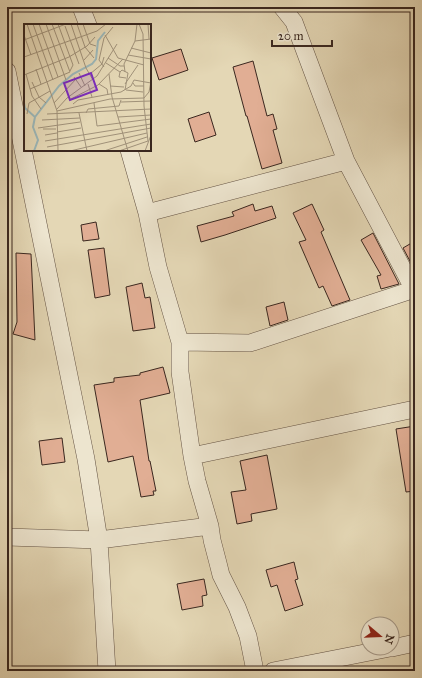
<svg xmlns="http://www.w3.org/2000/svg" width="422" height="678" font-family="'IM FELL Great Primer',serif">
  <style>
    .building { fill: #e1ae94; stroke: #3a271f }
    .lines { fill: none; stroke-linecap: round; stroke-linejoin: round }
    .minor-casing { stroke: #645344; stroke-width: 18 }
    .minor { stroke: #ede5cf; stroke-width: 17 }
    .inset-river { fill: none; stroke: #9bb7b9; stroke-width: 2 }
    .inset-road { fill: none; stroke: #a09179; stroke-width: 1 }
    .view { fill: #7b2cbf; fill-opacity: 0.15; stroke: #7b2cbf; stroke-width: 2 }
    .inset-edge { fill: none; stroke: #3a271f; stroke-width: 2 }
  </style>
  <rect width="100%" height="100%" fill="#e4d7b5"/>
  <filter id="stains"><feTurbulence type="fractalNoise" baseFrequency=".005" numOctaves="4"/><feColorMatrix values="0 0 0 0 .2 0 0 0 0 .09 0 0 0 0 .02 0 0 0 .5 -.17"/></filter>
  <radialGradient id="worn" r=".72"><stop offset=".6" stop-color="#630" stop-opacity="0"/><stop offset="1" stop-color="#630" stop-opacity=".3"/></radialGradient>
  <path class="building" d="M181,49L188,70L159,80L152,58Z
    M253,61L267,116L273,114L277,129L273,130L282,163L262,169L247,116H246L233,67Z
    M209,112L216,135L195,142L188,119Z
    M253,204L255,211L272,206L276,218L225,235L201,242L197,226L234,216L232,212Z
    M312,204L324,230L321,232L350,300L332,306L323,286L319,288L299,242L306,240L293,213Z
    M96,222L99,239L83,241L81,225Z
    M373,233L399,284L381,289L377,276L381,275L361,240Z
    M415,241V261L411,263L403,248Z
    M104,248L110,295L95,298L88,250Z
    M16,253L31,254L35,340L13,334L17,322Z
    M142,283L145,298L150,297L155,328L133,331L126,287Z
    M284,302L288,320L270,326L266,307Z
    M163,367L170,393L140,400L149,461H150L156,491H153L154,495L141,497L133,456L108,462L94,385L114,382V378L140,375V373Z
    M415,426V491L406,492L396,429Z
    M62,438L65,462L42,465L39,441Z
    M267,455L277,509L251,514L252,521L237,524L231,492L246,490L240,461Z
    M294,562L298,579L295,580L303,605L285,611L277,585L271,587L266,570Z
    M204,579L207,595L202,596L203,606L182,610L177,584Z"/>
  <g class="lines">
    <defs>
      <path id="minor" d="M81,7L88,25
        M282,7L294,22L346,161L414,290
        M7,71L86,459L99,540L107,671
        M129,150L147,213L158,267L180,342V372L192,456L197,481L210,526L212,540L218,563L221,575L237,607L248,636L255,671
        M147,213L346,161
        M180,342L250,343L415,289
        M192,456L410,410L415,411
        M7,537L99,540L210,526
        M392,648L415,643
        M273,671L390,648"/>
    </defs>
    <use href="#minor" class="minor-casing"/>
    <use href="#minor" class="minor"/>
  </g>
  <g transform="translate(24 24)">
    <rect width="127" height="127" fill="#e4d7b5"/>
    <path class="inset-river" d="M0,79L1,84L11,93L9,103L14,116L10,127M11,93L35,62L49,50L68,40L72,35L74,17L81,8"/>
    <path class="inset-road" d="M3,0L33,87L34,127M9,0L29,56M15,0L34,53M22,0L42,56M34,0L49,41L46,47M47,0L62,44L69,56M53,0L61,23L70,34M59,0L66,20L72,22M124,0L125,15M41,2L55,40M0,11L7,31M81,11L94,34L120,41M0,16L42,0M111,17L127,15M107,24L127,29M104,31L127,35M0,33L73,7L82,0M84,34L96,42H100M60,36L69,26M82,39L96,48L98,46L104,49L101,66M80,43L75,36L80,14L89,3M12,45L17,60M96,48L95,53L102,54M101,48L100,40L111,17L113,0M55,49L61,62M2,50L8,72L17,85M66,50L78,40L80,33M85,50L88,73L104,127M0,51L45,33L63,22L71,13M50,53L57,63M8,58L15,73L22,79M109,59L111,62H120M64,60L68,73M75,60L83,65L84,71M101,60L114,41M86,62L100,63M6,65L46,48L28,0M102,66L119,68M45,76L74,61L99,35M97,78L127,77M30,79L52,55M70,79L73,102L127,95M49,80L54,76L97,68L107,62L110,56L127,59M33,85L43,74L73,52L93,20M33,87L86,75L120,74L125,68L127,57M55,89L63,127M62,89L64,85L95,82L97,76M3,90L5,79L26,67M23,90L127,85M94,93L127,91M18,96L56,94M14,104L56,98M19,105H32M33,108L57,104M21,111L33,109M21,117L127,100M23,123L127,104M46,127L123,109M80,127L123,113M95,127L124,117L120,82L119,10L115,0M121,127L127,111"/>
    <path class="view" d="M67,49L73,66L46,76L40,59Z"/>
    <rect width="127" height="127" class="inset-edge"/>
  </g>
  <rect width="422" height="678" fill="none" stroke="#e4d7b5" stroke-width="24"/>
  <rect x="8" y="8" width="406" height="662" fill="none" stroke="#3a271f" stroke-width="2"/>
  <rect x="12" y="12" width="398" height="654" fill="none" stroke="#3a271f"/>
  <g transform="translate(380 636) rotate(109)"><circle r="19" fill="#ede5cf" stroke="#a59989"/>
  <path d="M0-3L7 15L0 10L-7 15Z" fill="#8f2418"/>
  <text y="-6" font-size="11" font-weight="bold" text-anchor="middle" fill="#3a271f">N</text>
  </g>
  <path d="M272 40v6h60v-6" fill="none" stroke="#3a271f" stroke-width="2"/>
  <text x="278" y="40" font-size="12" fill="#3a271f" stroke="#ede5cf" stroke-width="3" paint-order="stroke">20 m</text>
  <rect width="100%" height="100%" filter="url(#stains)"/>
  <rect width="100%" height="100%" fill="url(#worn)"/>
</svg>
